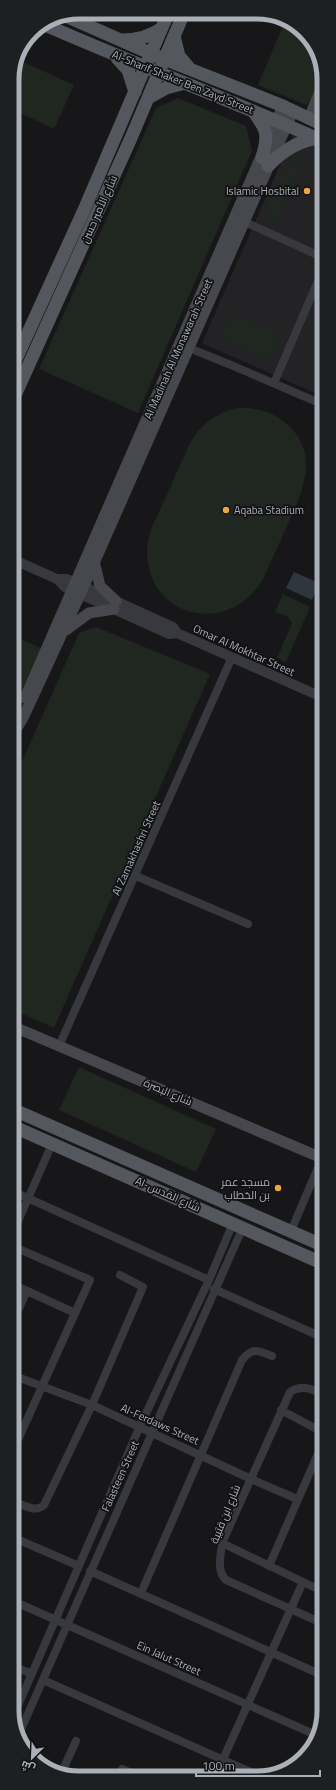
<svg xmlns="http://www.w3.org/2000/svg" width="336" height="1790" font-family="'Titillium Web',Cairo,sans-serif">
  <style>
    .built { fill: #232326 }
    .green { fill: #1f2720 }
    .water { fill: #2d373d }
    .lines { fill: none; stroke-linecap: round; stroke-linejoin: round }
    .minor { stroke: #38393e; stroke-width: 8 }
    .tertiary { stroke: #38393e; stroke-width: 10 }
    .secondary { stroke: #46484e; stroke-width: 11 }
    .primary { stroke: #54575d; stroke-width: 13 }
    .poi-dot { fill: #eba63d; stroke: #121214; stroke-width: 1.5 }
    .labels { text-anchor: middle; stroke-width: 3.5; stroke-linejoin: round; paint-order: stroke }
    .street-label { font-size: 11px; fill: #aaafb8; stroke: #121214 }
    .poi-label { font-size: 11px; fill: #aaafb8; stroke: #121214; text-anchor: end }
    .rim { fill: none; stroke: #aaafb8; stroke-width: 5 }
  </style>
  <rect width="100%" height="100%" fill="#171719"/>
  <path class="built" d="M293,135L323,148L324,397L202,343Z"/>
  <path class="green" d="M285,21L307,35L323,70L320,91L306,105L258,85Z
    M19,60L74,85L54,129L12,109V74Z
    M178,98L246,126L252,151L138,413L39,369L156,108Z
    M306,152L275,222C268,220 265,214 265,206L292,162L297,158Z
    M233,313L280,335L269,359L222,337Z
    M236,408C255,407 272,411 287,424C321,455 302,492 287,526C279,544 271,561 263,579C230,636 149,620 147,553C146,535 157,517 164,501C173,482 181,462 190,443C201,424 215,414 236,408Z
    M283,594L310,607L286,662L277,658L292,623L288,617L275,612Z
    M96,627L210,674L54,1028L12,1009V784L79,633Z
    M12,635L45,650L12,726Z
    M79,1067L216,1129L196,1172L59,1110Z"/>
  <path class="water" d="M294,572L319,583L312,600L286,588Z"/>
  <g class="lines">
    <path class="minor" d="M245,222L324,258
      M184,346L231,365L324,405
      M274,383L324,267
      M136,876L248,924
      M59,1046L232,657
      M12,1191L209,1280
      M291,1231L322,1158
      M12,1235L52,1144
      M12,1246L90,1280L12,1453
      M12,1284L75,1313
      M214,1289L324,1338
      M12,1323L27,1291
      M12,1375L92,1405L251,1479L297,1499
      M324,1395C312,1389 302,1384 290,1392L222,1543C221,1556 216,1570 226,1580L324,1624
      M281,1410L324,1433
      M20,1504C28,1507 37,1512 44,1505L92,1405L143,1287L120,1275
      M12,1537L79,1566
      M222,1543L324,1592
      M269,1566L324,1440
      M90,1571L324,1676
      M141,1593L242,1360C252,1347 258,1350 272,1356
      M13,1601L316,1735
      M13,1666L32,1674
      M43,1680L262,1777
      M13,1717L139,1428L209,1280L233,1223
      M19,1734L243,1227
      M61,1774L76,1741
      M119,1777L122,1769L141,1777
      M215,1777L303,1582"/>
    <path class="tertiary" d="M12,559L57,579H66L74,582L173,627L177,633L324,698
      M57,579L65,587L71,590L169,634L177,633"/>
    <path class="secondary" d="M309,118L323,84
      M94,561L100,586L116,601
      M66,630L89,613L114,609
      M25,698L283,106
      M12,736L23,718L84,586L293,111
      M12,1026L324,1159"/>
    <path class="primary" d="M68,17L159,57L283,106L323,125
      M43,24C136,65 231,100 323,141
      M174,36L179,56L190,69
      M122,40C136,40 150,37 162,28
      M117,58L128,70L135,92
      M148,98L166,88L185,83
      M253,111C267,130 269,134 262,158
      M268,166C282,151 298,141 318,138
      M12,368L84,210L167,16
      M12,402L131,138L183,15
      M12,1109L324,1246
      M12,1126L324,1264"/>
  </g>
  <g class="poi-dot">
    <circle cx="307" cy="191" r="4"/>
    <circle cx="226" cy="510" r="4"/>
    <circle cx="278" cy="1188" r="4"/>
  </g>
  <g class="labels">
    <g class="street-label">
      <text transform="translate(183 82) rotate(22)" y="4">Al-Sharif Shaker Ben Zayd Street</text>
      <text transform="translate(99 209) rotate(-66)" y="4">شارع الأمير حسن</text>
      <text transform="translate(178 349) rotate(-66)" y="4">Al Madinah Al Monawarah Street</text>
      <text transform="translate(244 650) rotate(24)" y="4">Omar Al Mokhtar Street</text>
      <text transform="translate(136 848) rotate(-66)" y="4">Al Zamakhashri Street</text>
      <text transform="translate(168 1092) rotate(23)" y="4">شارع البصرة</text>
      <text transform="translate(168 1194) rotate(24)" y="4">Al-شارع القدس</text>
      <text transform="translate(160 1424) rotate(24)" y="4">Al-Ferdaws Street</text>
      <text transform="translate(120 1476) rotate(-66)" y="4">Falasteen Street</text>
      <text transform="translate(225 1514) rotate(-68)" y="4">شارع ابن قتيبة</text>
      <text transform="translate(169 1658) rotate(24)" y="4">Ein Jalut Street</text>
    </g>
    <g class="poi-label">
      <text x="299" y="195">Islamic Hosbital</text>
      <text x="234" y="514" text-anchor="start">Aqaba Stadium</text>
      <text x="270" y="1186">مسجد عمر<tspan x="270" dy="13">بن الخطاب</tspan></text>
    </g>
  </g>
  <path d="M0 0H336V1790H0ZM79 19H257A60 60 0 0 1 317 79V1711A60 60 0 0 1 257 1771H79A60 60 0 0 1 19 1711V79A60 60 0 0 1 79 19Z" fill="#1e1f21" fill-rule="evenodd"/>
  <path class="rim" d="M79 19H257A60 60 0 0 1 317 79V1711A60 60 0 0 1 257 1771H79A60 60 0 0 1 19 1711V79A60 60 0 0 1 79 19Z"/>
  <g transform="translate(32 1758) rotate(204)" stroke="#121214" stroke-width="3" paint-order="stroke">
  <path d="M0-3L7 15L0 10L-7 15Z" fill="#aaafb8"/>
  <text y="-6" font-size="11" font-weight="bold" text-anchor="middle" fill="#aaafb8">ش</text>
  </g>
  <path d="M196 1770v6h124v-6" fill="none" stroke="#aaafb8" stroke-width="2"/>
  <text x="202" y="1770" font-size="12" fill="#aaafb8" stroke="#121214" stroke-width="3" paint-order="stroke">100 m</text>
</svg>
